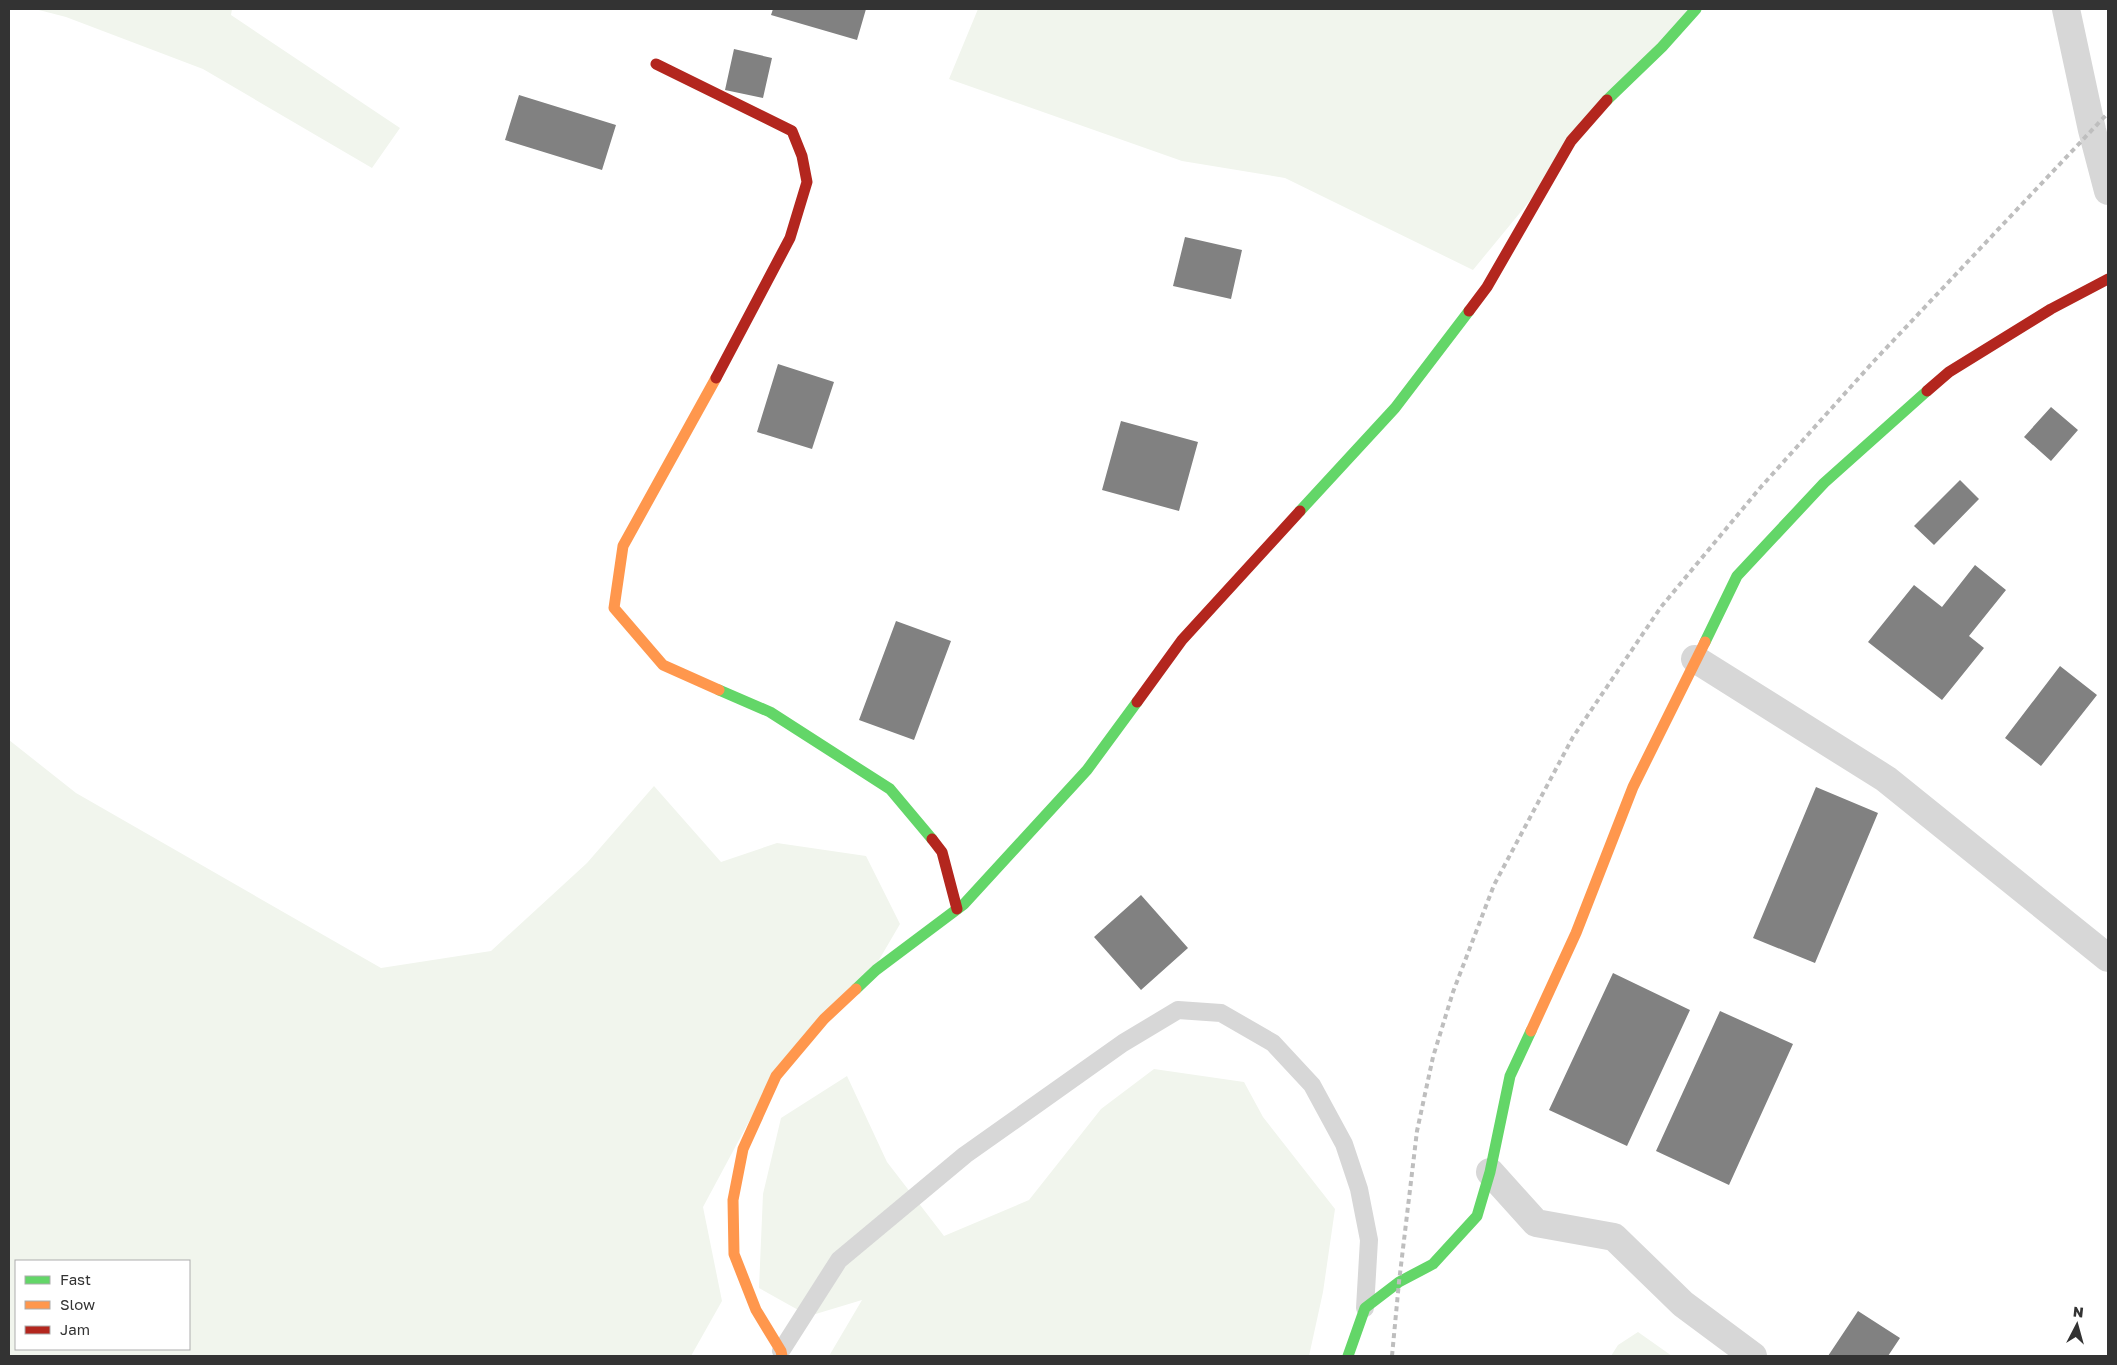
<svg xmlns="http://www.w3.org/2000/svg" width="2117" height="1365" font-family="'Golos Text',sans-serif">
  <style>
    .green { fill: #f1f5ed; fill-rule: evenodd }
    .building { fill: #818181 }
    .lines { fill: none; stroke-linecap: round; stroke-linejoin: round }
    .lane { stroke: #d7d7d7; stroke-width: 18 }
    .street { stroke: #d7d7d7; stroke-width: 28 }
    .fast { stroke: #63d668; stroke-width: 11 }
    .slow { stroke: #ff974d; stroke-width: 11 }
    .jam { stroke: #b3261e; stroke-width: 11 }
    .rail { stroke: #bebebe; stroke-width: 4; stroke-dasharray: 5 4; stroke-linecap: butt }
  </style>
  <rect width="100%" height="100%" fill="#fff"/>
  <path class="green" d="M35,9H232L231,15L400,128L372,168L203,69L66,17Z
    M978,9H1701L1647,58L1473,270L1285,178L1182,161L949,79Z
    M9,740L76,793L381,968L491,951L587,863L654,786L721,862L777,843L866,856L900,924L862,989L781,1062L703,1207L722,1301L691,1356H9ZM16,1261H189V1349H16Z
    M1154,1069L1244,1082L1263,1117L1335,1209L1323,1292L1309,1356H829L862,1300L809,1316L759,1288L763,1194L781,1118L847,1076L887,1162L944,1236L1029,1200L1101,1109Z
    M1638,1332L1672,1356H1611L1618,1345Z"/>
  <path class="building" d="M773,9H866L857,40L771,15Z
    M734,49L772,58L763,98L725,90Z
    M519,95L616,125L602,170L505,140Z
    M1185,237L1242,250L1231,299L1173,286Z
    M778,364L834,382L812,449L757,432Z
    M2051,407L2078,430L2051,461L2024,437Z
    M1121,421L1198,442L1179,511L1102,490Z
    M1960,480L1979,499L1934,545L1914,526Z
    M1975,565L2006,590L1969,636L1984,648L1942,700L1868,642L1914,585L1942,607Z
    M896,621L951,641L914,740L859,720Z
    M2060,666L2097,695L2041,766L2005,738Z
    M1816,787L1878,813L1815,963L1753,938Z
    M1141,895L1188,948L1141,990L1094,937Z
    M1613,973L1690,1010L1627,1146L1549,1110Z
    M1720,1011L1793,1044L1729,1185L1656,1151Z
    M1858,1311L1900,1338L1888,1356H1828Z"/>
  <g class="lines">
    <path class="lane" d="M781,1351L839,1260L965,1155L1123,1043L1178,1010L1221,1013L1273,1043L1312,1085L1344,1144L1359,1189L1369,1240L1365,1308"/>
    <path class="street" d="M2066,9L2092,130L2108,191
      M1695,659L1886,779L2108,958
      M1490,1172L1536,1223L1614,1237L1683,1304L1753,1356"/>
    <path class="fast" d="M1607,100L1662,47L1696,9
      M1300,511L1395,408L1469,311
      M1705,642L1737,576L1824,483L1927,391
      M719,690L770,712L890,789L932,839
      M856,989L876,970L964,904L1087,770L1137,702
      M1348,1356L1365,1308L1399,1282L1433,1264L1477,1216L1490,1172L1510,1076L1531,1031"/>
    <path class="slow" d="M716,378L623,546L614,608L663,665L719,690
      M1531,1031L1576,933L1633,787L1705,642
      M782,1356L781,1351L756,1310L734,1254L733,1200L743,1149L776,1076L824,1019L856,989"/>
    <path class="jam" d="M656,64L792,131L802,156L807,182L790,238L716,378
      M1469,311L1487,287L1571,141L1607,100
      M1927,391L1949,372L2051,309L2108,279
      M1137,702L1182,640L1300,511
      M932,839L942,852L957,909"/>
    <path class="rail" d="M1392,1356L1399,1282L1417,1131L1433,1057L1453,992L1494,885L1573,737L1661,607L1760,488L1874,361L2108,113"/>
  </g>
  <rect width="2117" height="1365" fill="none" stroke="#333333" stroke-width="20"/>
  <rect x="15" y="1260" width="175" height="90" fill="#ffffff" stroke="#adadad"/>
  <rect x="25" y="1276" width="25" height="8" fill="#63d668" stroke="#adadad"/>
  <text x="60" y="1285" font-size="15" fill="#333333">Fast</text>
  <rect x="25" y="1301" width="25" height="8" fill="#ff974d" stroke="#adadad"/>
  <text x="60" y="1310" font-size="15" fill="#333333">Slow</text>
  <rect x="25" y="1326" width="25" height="8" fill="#b3261e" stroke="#adadad"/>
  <text x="60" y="1335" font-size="15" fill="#333333">Jam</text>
  <g transform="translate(2077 1325) rotate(6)" stroke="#ffffff" stroke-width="4" paint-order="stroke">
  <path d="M0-4L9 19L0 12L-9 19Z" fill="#333333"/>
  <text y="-8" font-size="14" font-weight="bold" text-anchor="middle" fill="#333333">N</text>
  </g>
</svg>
